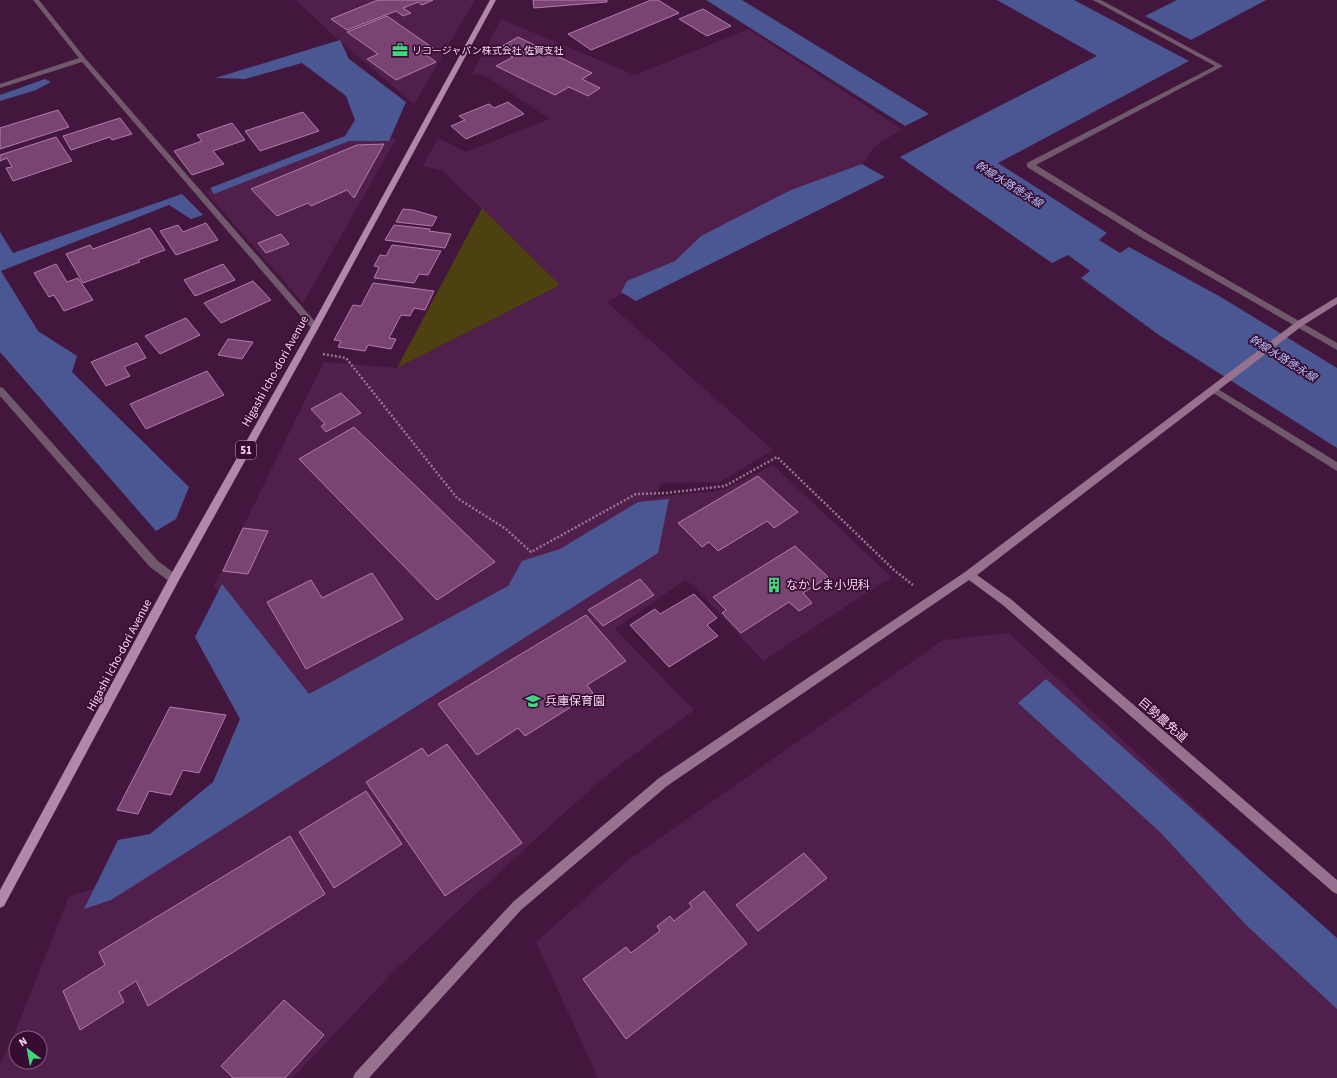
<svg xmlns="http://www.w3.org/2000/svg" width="1337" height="1078" font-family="'Source Sans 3','Noto Sans JP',sans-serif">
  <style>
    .built { fill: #511f4b; fill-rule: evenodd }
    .green { fill: #4e4111 }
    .water { fill: #4a5793 }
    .building { fill: #7a4472; stroke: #b37da9 }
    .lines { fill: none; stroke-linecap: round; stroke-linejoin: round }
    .path { stroke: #9a7495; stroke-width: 2.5; stroke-dasharray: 2 2; stroke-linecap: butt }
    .street { fill: #70596b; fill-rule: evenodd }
    .secondary { fill: #96728f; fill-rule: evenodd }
    .primary { fill: #b386ab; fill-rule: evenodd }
    .labels { text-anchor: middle; stroke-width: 3.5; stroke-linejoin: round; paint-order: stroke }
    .far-poi-label { font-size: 10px; fill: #f7d9f1; stroke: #380b33; text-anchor: start }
    .far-water-label { font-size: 11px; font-style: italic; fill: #b5c4f9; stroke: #380b33 }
    .shield { fill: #380b33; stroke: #be9bb8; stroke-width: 1 }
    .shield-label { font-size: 11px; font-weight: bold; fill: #f7d9f1 }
    .street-label { font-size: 12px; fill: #f7d9f1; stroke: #380b33 }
    .poi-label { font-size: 12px; fill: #f7d9f1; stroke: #380b33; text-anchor: start }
  </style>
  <rect width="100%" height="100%" fill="#43163e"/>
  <path class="built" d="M296,0H475L414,104L334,36Z
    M501,19L635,75L748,29L902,129L874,147L862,164L607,302L773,450L720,482L662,483L654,497L723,490L773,465L891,577L763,661L694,586L685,580L615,629L694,710L608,774L531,843L394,971L293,1078H0V1065L15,1032L69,896L128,878L305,710L214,586L324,362L397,368L560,285L443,171L423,166L438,138L466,152L550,119L484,75L472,74ZM16,1038H40V1062H16Z
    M360,134L396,139L303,303L206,192Z
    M1009,633L1337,942V1078H598L536,942L627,861L943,640Z"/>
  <path class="green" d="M482,208L560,285L397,368Z"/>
  <path class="water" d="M706,0H742L929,114L905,126Z
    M997,0H1074L1189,61L998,163L1107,233L1099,240L1120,253L1129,247L1219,296L1337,368V448L1159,335L1081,278L1090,271L1068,255L1052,263L900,157L1097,56Z
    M1177,0H1266L1191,40L1145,16Z
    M340,40L349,59L406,102L389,141H349L214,194L210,188L345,136L355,120L346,96L302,63L245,79L215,78Z
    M45,79L51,82L36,90L0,101V95Z
    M862,164L885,177L636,301L621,292L627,281L675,261L701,236L791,190Z
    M182,194L203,215L191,219L169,205L1,271L38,331L77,356L72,372L189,487L176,519L156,531L0,352V232L13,253Z
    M669,499L658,553L111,900L84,909L118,840L150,834L213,782L240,719L195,637L222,584L309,694L508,586L522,561L560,549L638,502Z
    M1046,679L1337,938V1009L1245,924L1160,832L1018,703Z"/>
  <path class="building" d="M378,0H433L422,5L418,2L403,8L411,13L403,16L396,11L347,30L331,19Z
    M533,0H607V2L534,8Z
    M651,0H658L679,13L591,50L568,34Z
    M703,9L731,26L707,36L679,19Z
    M387,16L433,48L422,52L436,62L396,80L367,59L378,54L347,32Z
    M518,37L592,73L582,79L600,88L588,96L569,87L555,95L496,66L513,57L497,49Z
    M508,102L524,114L466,139L451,126L465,120L459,116L489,104L494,108Z
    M58,110L69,127L0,149V128Z
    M303,112L319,131L260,151L245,131Z
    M120,118L132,134L112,140L110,137L71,150L63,136Z
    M232,123L245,140L213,151L224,164L192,175L174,151L202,141L197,135Z
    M56,137L72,161L13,181L6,168L12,167L7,158L0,161V155Z
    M384,144L354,198L347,190L311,206L308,203L277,216L251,189L357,145Z
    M403,209L413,210L437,217L432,226L396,222Z
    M206,223L218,240L176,255L160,231L178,225L183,232Z
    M394,225L430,229L429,231L451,234L445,248L385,240Z
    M150,228L165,250L138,260L140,262L83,283L66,254L90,245L93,249Z
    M281,234L289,244L266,253L258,243Z
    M392,245L441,251L428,275L419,274L414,283L374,278L379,267L374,266L380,255L386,256Z
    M56,264L67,282L78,278L93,300L64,311L54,295L49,297L34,273Z
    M223,264L235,280L195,296L184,280Z
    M253,281L271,300L221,323L204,303Z
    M373,283L434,291L425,310L414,308L410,316L401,315L389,338L396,339L391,349L368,345L365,351L338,347L341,341L334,340L353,305L361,306Z
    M186,318L200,335L160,354L145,336Z
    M228,339L253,342L242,359L218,355Z
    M137,343L146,358L124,367L130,376L106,386L91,362Z
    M207,371L224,395L146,429L130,404Z
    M341,393L361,413L326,432L321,426L325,424L311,409Z
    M354,427L495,562L437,600L299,459Z
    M758,476L798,512L774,528L767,521L718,551L709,542L702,547L678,523Z
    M243,528L268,531L248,574L223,571Z
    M795,546L828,577L803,593L812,603L799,611L789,602L741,633L722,613L726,610L713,597Z
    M372,573L403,619L306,669L267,602L311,580L322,598Z
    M640,579L654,595L603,626L588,610Z
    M694,594L717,618L707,625L718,636L669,667L630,625L655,609L660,614Z
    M586,615L626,661L587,685L593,693L525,736L518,728L477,755L438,704Z
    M170,707L226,715L199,773L183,770L171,795L149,791L138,814L117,810Z
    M447,744L522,843L445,896L366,782L422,748L428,756Z
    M366,791L402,844L334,888L299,832Z
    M290,836L325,894L148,1006L136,981L119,992L124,1002L80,1030L63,991L105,965L99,952Z
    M804,853L827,878L758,931L736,905Z
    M704,891L747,944L626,1039L583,979L626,947L631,953L660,931L657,926L670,916L674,921L692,907L689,903Z
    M284,1000L324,1035L285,1078H233L221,1066Z"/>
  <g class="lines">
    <path class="path" d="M323,354L346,358L457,498L506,529L531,552L636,494L666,493L725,486L777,457L895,571L913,585"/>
    <path class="street" d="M33,0H39L85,58L318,325L319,327L318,329H312L82,62L0,88V84L79,58Z
      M1093,0H1101L1223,66L1036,165L1150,235L1337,343V350L1144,239L1027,167V163L1215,66Z
      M1213,386L1337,462V471L1210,391L1208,389Z
      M0,387L3,388L158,561L178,576L179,579L178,582H170L150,567L0,396Z"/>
    <path class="secondary" d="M1337,297V304L1302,326L977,575L1012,600L1337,880V894L1333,892L1004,606L969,580L667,786L521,910L369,1078H353L355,1073L513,902L659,778L965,572L1296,322Z"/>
    <path class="primary" d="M490,0H496L319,327L178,582L4,906L0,908V890L170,576L311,327Z"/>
  </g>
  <defs>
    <symbol id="office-bare" viewBox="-9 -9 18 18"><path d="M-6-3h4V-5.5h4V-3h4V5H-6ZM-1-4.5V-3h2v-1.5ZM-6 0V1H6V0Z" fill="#3ed77d" stroke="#380b33" stroke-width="2.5" paint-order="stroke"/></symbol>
    <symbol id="building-bare" viewBox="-9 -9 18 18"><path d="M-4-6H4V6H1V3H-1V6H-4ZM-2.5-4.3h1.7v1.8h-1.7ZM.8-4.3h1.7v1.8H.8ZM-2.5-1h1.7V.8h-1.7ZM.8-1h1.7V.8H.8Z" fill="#3ed77d" stroke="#380b33" stroke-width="2.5" paint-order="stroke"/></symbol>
    <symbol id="school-bare" viewBox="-9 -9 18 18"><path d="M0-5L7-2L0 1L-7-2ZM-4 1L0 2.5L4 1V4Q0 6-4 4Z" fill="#3ed77d" stroke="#380b33" stroke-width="2.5" paint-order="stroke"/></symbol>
  </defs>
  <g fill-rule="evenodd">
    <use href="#office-bare" x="389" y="39" width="22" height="22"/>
    <use href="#building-bare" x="763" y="574" width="22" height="22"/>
    <use href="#school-bare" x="522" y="690" width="22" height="22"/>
  </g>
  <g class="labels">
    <g class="far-poi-label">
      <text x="412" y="54">リコージャパン株式会社 佐賀支社</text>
    </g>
    <g class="far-water-label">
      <text transform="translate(1009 184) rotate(32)" y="4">幹線水路徳永線</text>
      <text transform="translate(1283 358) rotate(32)" y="4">幹線水路徳永線</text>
    </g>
    <rect class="shield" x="236" y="441" width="20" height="18" rx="3"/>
    <g class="shield-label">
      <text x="246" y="454">51</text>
    </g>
    <g class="street-label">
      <text transform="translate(275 371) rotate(-61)" y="4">Higashi Icho-dori Avenue</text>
      <text transform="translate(119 655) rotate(-62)" y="4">Higashi Icho-dori Avenue</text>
      <text transform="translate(1163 720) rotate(41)" y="4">巨勢農免道</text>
    </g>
    <g class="poi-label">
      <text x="786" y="589">なかしま小児科</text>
      <text x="545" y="705">兵庫保育園</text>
    </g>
  </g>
  <g transform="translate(28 1050) rotate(328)"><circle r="19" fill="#380b33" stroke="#845d7f"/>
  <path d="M0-3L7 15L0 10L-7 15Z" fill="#3ed77d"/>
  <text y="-6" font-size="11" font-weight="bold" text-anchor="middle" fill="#f7d9f1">N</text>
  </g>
</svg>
